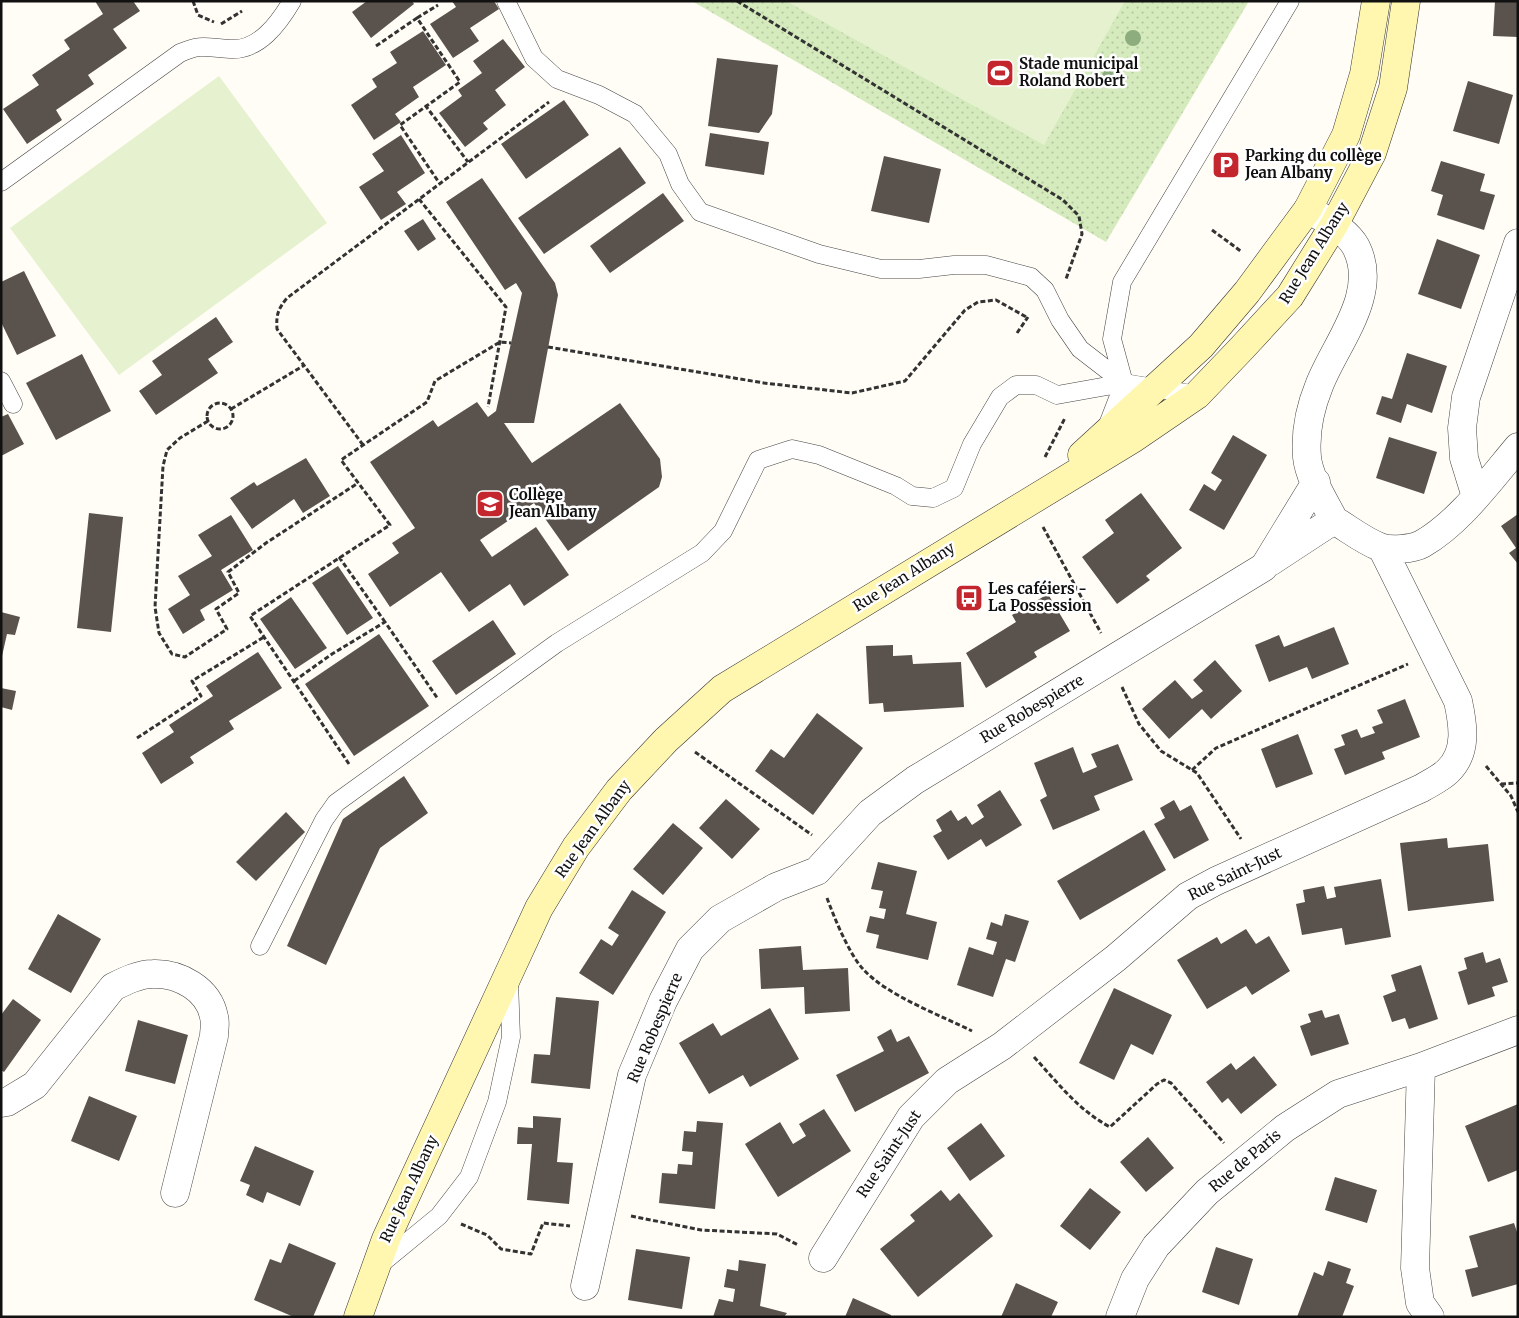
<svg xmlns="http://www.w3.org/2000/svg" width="1519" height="1318" font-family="Merriweather,serif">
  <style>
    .green { fill: url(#green-dots) }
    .pitch { fill: #e6f2cf }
    .building { fill: #5a524d }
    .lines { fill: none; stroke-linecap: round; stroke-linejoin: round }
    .service-casing { stroke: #444; stroke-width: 19 }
    .minor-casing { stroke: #444; stroke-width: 29 }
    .secondary-casing { stroke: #333; stroke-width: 29 }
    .path { stroke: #333; stroke-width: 3; stroke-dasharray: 5 2.5; stroke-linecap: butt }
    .service { stroke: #fff; stroke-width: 18 }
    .minor { stroke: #fff; stroke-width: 28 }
    .secondary { stroke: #fff6b0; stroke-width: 28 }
    .tree { fill: #8dad7f }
    .labels { text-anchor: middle; stroke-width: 5; stroke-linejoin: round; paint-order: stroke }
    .poi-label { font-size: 15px; font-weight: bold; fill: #111; stroke: #fff; text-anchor: start }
    .street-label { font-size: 15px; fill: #111; stroke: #fff }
  </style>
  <defs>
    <pattern id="green-dots" width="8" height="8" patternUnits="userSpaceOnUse" patternTransform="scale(1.25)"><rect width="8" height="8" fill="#d5ebbd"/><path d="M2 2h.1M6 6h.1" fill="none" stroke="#b6c8a1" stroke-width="1.8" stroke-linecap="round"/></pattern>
  </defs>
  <rect width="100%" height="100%" fill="#fffdf5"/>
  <path class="green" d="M692,1H1249L1106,242Z"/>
  <path class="pitch" d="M786,1H1125L1044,145Z
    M219,76L327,223L119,375L10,228Z"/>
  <path class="building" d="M95,1H133L140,11L113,29L127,48L88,75L94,84L56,110L62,120L27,144L3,109L39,85L32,75L70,49L64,40L103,14Z
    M367,1H412L414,4L371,38L352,12Z
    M452,1H494L499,9L470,28L479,41L453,58L430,24L456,7Z
    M1495,1H1518V37L1493,36Z
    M423,31L446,65L413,87L419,97L395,114L401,122L374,140L351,105L377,87L372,79L397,63L390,52Z
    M503,39L525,67L495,90L506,105L483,123L488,129L465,147L439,113L462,96L458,90L482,73L473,61Z
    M717,58L778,65L772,114L759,133L708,126Z
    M1468,81L1513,95L1499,144L1453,131Z
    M564,100L589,135L526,179L501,144Z
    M710,133L769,142L764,175L705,166Z
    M401,135L425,173L397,192L406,204L381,220L359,187L384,171L372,154Z
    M620,147L646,183L544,254L518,218Z
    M884,156L941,169L929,223L871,211Z
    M1441,161L1485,174L1480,191L1495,195L1484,230L1437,215L1443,195L1431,191Z
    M482,178L555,283L558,295L534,423H504L532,463L620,403L660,459L662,477L659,487L568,551L534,503L480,540L492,557L536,527L569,575L524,606L510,584L469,612L441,572L390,607L368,574L399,553L392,543L415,528L370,462L433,420L438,427L477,402L488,417L496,411L522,293L516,283L505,290L446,202Z
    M663,193L684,221L610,273L590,246Z
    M423,219L436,239L418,251L404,231Z
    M1437,239L1480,255L1461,309L1418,294Z
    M24,271L56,336L17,355L1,322V282Z
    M216,317L233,342L208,359L218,373L156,415L139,391L162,375L152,361Z
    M1407,353L1447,366L1432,413L1407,404L1401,423L1376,414L1382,396L1392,399Z
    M82,354L111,411L56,440L26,383Z
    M8,414L24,444L1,456V417Z
    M1233,435L1267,455L1224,530L1189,510L1204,484L1215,491L1222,480L1211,473Z
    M1389,437L1437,452L1424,494L1376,478Z
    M306,458L330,496L303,513L294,499L252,529L230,498L254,482L257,486Z
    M1141,493L1182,548L1146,576L1150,580L1117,604L1082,557L1114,533L1105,520Z
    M89,513L123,517L111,632L77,628Z
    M1518,514V564L1509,553L1516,548L1501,526Z
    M231,515L253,550L221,570L233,590L200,610L205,620L183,634L168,609L190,595L178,576L212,556L198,535Z
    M338,566L373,618L347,635L312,583Z
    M1048,594L1070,631L1034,652L1037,657L986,688L966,653L1016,622L1012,615Z
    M291,597L327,648L295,669L260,619Z
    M1,612L20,617L15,635L7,634L2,656Z
    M493,620L516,654L456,695L432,661Z
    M1334,627L1349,664L1312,679L1307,667L1269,682L1255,645L1279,635L1284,647Z
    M379,634L429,706L354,756L305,684Z
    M893,645V656L912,655L913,664L961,662L964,707L884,712L883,703L869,704L866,646Z
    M258,652L282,688L229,721L234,729L190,757L194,763L161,784L142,753L174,732L169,725L213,696L206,686Z
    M1215,660L1242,691L1211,719L1202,709L1169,739L1142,709L1175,680L1192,699L1203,691L1193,680Z
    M1,688L16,691L12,710L1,707Z
    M1405,699L1420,737L1382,752L1385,759L1345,775L1334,749L1345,745L1341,735L1357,729L1361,738L1375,733L1372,727L1383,723L1377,710Z
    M817,713L863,748L813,815L755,771L771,749L784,758Z
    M1298,734L1313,774L1276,788L1261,749Z
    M1118,744L1133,780L1094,796L1100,810L1053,830L1040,800L1047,796L1034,763L1073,747L1083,773L1097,767L1091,754Z
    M404,776L428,813L380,848L326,965L287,946L343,819Z
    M1000,790L1022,825L986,847L981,839L948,860L933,836L942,831L936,820L951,810L958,821L966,816L972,825L984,817L977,805Z
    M726,799L760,829L732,859L699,828Z
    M1174,800L1180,811L1191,805L1209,840L1174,859L1154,824L1165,818L1160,808Z
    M286,812L305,832L256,881L236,862Z
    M673,823L703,848L663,895L633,869Z
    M1144,830L1166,870L1080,920L1057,881Z
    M1447,838L1448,848L1488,844L1494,901L1408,911L1400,843Z
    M878,862L917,871L906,914L937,922L928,960L876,948L879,935L866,932L870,916L884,919L886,909L879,908L883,891L871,889Z
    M1381,879L1391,937L1345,945L1342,928L1302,935L1296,904L1305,902L1303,890L1324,886L1327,899L1336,897L1334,887Z
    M632,890L666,912L613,995L579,973L601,939L612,946L619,935L608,928Z
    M58,914L101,939L71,993L28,969Z
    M1005,914L1029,921L1015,962L1006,959L993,997L957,985L969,947L993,955L997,942L986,939L991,922L1002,926Z
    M1246,929L1256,944L1269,936L1290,971L1252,995L1246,986L1207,1009L1177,960L1217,937L1221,944Z
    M801,946L803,970L848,968L850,1011L805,1014L804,987L761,989L759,949Z
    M1483,952L1486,963L1500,958L1508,982L1492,987L1495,996L1468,1005L1458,972L1467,969L1464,958Z
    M1421,965L1438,1019L1409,1029L1405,1018L1392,1022L1383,996L1396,991L1391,975Z
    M1114,988L1172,1015L1153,1055L1131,1044L1114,1080L1079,1063Z
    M556,997L599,1001L590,1089L531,1083L534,1054L550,1055Z
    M13,999L41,1020L4,1072L1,1070V1015Z
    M770,1008L799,1059L750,1087L743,1075L709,1094L679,1043L713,1023L721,1036Z
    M1322,1010L1325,1018L1339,1014L1349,1044L1311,1056L1300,1026L1311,1022L1308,1014Z
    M138,1020L188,1035L175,1084L125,1071Z
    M891,1029L897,1042L909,1036L929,1073L855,1112L836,1075L884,1051L877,1037Z
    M1254,1056L1277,1085L1241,1114L1228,1098L1222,1103L1206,1082L1231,1063L1236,1070Z
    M89,1096L137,1116L119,1161L71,1141Z
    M1518,1104V1170L1488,1182L1465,1126Z
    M824,1109L851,1151L778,1197L745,1144L780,1122L793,1144L806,1136L799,1124Z
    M533,1116L561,1118L557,1162L573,1163L569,1204L527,1200L532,1144H517L518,1127L533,1128Z
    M697,1121L723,1123L715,1209L659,1203L662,1173L677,1174L678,1164L692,1165L693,1152L682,1151L684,1131L696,1132Z
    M981,1123L1005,1156L970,1181L947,1148Z
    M1148,1137L1174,1168L1146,1192L1120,1162Z
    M255,1146L314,1171L300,1206L267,1192L263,1203L246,1195L250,1185L240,1181Z
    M1335,1177L1377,1190L1367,1223L1325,1210Z
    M1090,1188L1121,1212L1090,1250L1060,1226Z
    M941,1190L950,1201L959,1193L993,1236L918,1297L880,1249L915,1221L910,1215Z
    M1514,1223L1518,1235V1284L1472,1297L1465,1270L1478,1267L1469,1236Z
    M289,1243L336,1263L313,1317H294L254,1300L270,1259L281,1263Z
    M1216,1247L1253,1259L1239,1305L1202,1292Z
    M636,1249L690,1257L682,1309L628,1300Z
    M739,1260L766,1264L760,1306L787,1313L784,1317H713L719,1299L733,1302L735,1289L724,1287L727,1269L738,1271Z
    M1328,1261L1351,1269L1346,1283L1354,1286L1342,1317H1297L1314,1272L1323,1276Z
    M1016,1283L1058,1302L1051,1317H1001Z
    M853,1298L891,1315V1317H845Z"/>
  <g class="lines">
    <defs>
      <path id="service" d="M506,1L534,58L557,79L599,95L635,114L668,154L680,184L700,212L819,254L881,269H919L954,265H986L1031,277L1045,290L1060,320L1080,349L1124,383
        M1,182L180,53C202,43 208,48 230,49C259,51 279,23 292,1
        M1,381L13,404
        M1107,427L1124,383L1112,339L1122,282L1290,1
        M260,946L324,820L336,803L557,643L702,553L723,531L758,460L792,449L819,455L896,486L912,496L933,498L954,488L972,444L1000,397L1016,385H1036L1057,395L1124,383L1197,395
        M377,1267L439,1216L469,1177L497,1102L511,1037L509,981"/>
      <path id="minor" d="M1308,209C1324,219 1347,230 1356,247C1380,294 1335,344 1319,386C1310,408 1305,433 1307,457C1309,478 1325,502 1334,520
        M1476,497L1464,458L1462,428L1466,397L1518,243
        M1334,520C1349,529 1364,541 1380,547C1390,551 1413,549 1422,544C1459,523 1490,480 1518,447
        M1270,562L1334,520
        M1421,1067L1415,1268L1420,1303L1430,1317
        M1,1103L7,1102L35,1085L113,987C125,981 139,974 153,974C179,973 209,989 214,1017C216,1023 214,1030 214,1036L175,1193
        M823,1258L911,1117L947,1081L1002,1046L1116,958L1188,896L1216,881L1422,788C1430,783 1441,778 1448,771C1468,752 1463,724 1458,701L1382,548
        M585,1286L632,1075L663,1001L690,949L720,919L776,887L817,871L870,813L915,780L1264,567L1316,482
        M1120,1317L1135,1279L1156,1246L1207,1192L1285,1128L1338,1094L1421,1067L1518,1030"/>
      <path id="secondary" d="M1082,455L1201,346L1247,292L1308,209L1346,135L1364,74L1376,1
        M358,1317L386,1239L539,908L576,847L619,790L666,740L722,689L1134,438L1197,395L1242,348L1290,296L1334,225L1372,153L1393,88L1406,1"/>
    </defs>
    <use href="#service" class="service-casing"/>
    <use href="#minor" class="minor-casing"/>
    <use href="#secondary" class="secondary-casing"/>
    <path class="path" d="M193,1L198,15L214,22
      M737,1L1063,200L1079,216L1082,234L1066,279
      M417,18L438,5
      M221,24L242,11
      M376,46L417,18L460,82L400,125L440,184
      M425,105L468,162
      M419,199L506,307L488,407
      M1212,230L1242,252
      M1017,333L1028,317
      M548,347L764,383L852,393L905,381L965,310L978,302L996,300L1028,318
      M207 416a13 13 0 1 1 26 0a13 13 0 1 1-26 0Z
      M231,409L303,366
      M208,421L180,438L167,450L163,466L155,607L159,633L172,654L185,657L227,629L216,609L239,593L228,572L266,543L358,483
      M363,445L277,329C276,315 278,309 287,298L549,102
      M1045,457L1065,418
      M1043,527L1101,633
      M339,557L385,622
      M294,681L332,654L385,622L438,699
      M1122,687L1139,724L1161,751L1197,773L1241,839
      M137,738L201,696L192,681L264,637
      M695,752L812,835
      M349,764L250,616L390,525L341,460L427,402L435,381L500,342L511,343
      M1486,766L1511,796L1518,812
      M1192,770L1216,748L1408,664
      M1501,784L1518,783
      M827,898C834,917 849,954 863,969C886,995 940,1015 972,1031
      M1034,1057C1058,1083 1078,1110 1110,1127L1157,1084L1164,1080L1171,1083L1224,1143
      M631,1216L701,1230L777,1234L798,1245
      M461,1224L487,1235L501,1249L531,1254L543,1223L570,1226"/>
    <use href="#service" class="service"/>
    <use href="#minor" class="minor"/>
    <use href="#secondary" class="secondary"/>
  </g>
  <g class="tree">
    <circle cx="1133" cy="38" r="8"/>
    <circle cx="1110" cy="77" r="8"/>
  </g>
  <defs>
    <symbol id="stadium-square" viewBox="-11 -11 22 22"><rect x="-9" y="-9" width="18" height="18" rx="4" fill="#c4262e" stroke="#fff"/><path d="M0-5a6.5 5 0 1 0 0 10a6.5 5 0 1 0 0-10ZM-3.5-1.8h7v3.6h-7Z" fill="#fff"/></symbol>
    <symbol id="parking-square" viewBox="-11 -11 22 22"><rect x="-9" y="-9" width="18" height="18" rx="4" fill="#c4262e" stroke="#fff"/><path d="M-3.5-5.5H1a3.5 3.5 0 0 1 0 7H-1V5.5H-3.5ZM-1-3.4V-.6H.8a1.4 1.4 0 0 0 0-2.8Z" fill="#fff"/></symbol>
    <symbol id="school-square" viewBox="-11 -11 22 22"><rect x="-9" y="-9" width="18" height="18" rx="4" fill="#c4262e" stroke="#fff"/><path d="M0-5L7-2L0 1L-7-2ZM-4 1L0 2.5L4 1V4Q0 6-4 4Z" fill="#fff"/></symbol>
    <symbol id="bus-square" viewBox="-11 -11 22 22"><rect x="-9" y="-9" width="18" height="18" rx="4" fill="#c4262e" stroke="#fff"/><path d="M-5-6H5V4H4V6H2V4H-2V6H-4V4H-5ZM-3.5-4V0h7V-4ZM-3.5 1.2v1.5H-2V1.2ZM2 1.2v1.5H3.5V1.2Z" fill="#fff"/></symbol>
  </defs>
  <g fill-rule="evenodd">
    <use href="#stadium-square" x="984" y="57" width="32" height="32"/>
    <use href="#parking-square" x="1210" y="149" width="32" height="32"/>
    <use href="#school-square" x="474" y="488" width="32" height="32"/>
    <use href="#bus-square" x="953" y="582" width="32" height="32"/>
  </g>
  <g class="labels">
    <g class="poi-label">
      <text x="1019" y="69">Stade municipal<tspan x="1019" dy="17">Roland Robert</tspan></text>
      <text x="1245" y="161">Parking du collège<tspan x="1245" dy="17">Jean Albany</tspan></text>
      <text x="509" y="500">Collège<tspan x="509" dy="17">Jean Albany</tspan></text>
      <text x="988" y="594">Les caféiers -<tspan x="988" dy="17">La Possession</tspan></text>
    </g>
    <g class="street-label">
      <text transform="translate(1314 253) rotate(-58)" y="5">Rue Jean Albany</text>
      <text transform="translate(904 577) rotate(-32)" y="5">Rue Jean Albany</text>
      <text transform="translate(1032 709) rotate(-31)" y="5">Rue Robespierre</text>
      <text transform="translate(593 829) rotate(-54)" y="5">Rue Jean Albany</text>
      <text transform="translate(1235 874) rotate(-26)" y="5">Rue Saint-Just</text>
      <text transform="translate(655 1028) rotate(-67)" y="5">Rue Robespierre</text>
      <text transform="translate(889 1154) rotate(-56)" y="5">Rue Saint-Just</text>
      <text transform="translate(1245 1161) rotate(-40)" y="5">Rue de Paris</text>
      <text transform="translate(409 1189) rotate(-65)" y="5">Rue Jean Albany</text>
    </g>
  </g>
  <rect width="1519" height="1318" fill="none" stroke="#111111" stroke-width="5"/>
</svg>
